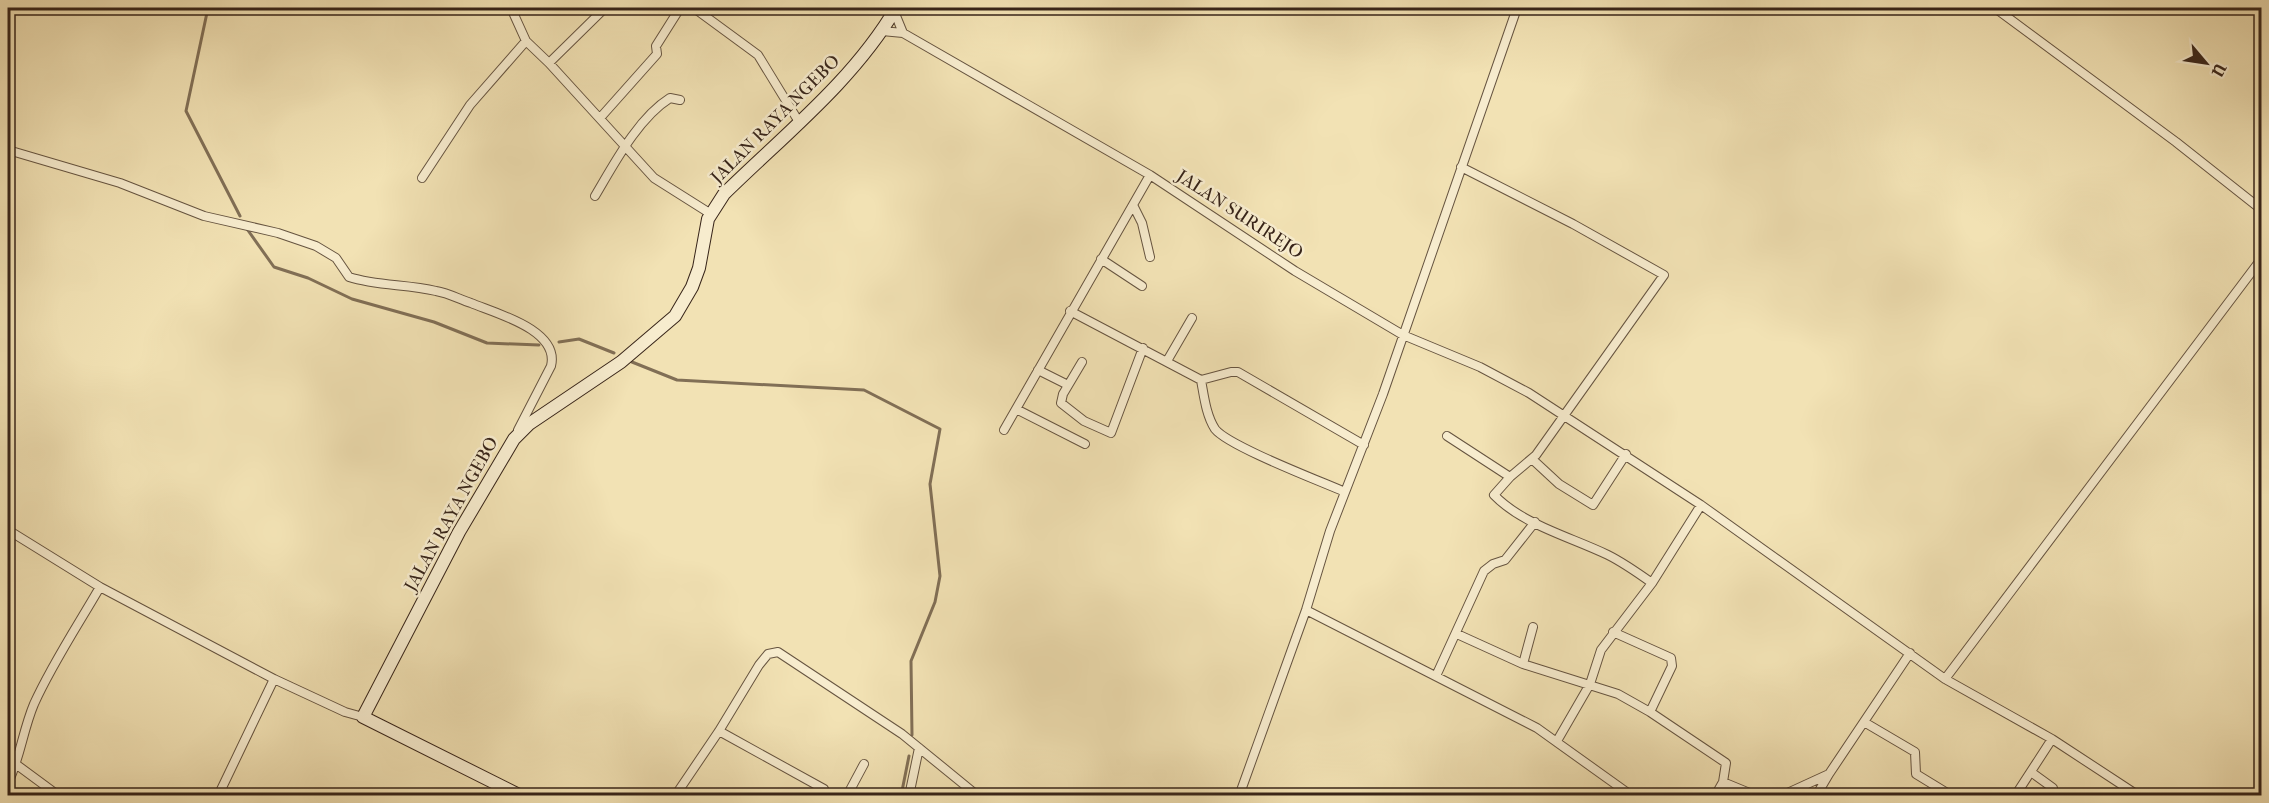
<svg xmlns="http://www.w3.org/2000/svg" width="2269" height="803" font-family="'IM FELL French Canon',serif">
  <style>
    .lines { fill: none; stroke-linecap: round; stroke-linejoin: round }
    .stream { stroke: #816f56; stroke-width: 3 }
    .street-casing { stroke: #665440; stroke-width: 10 }
    .secondary-casing { stroke: #372419; stroke-width: 14 }
    .street { stroke: #f7ecce; stroke-width: 8 }
    .secondary { stroke: #f7ecce; stroke-width: 12 }
    .labels { text-anchor: middle; stroke-width: 5; stroke-linejoin: round; paint-order: stroke }
    .street-label { font-size: 18px; fill: #372419; stroke: #f7ecce }
  </style>
  <rect width="100%" height="100%" fill="#f2e2b4"/>
  <filter id="stains"><feTurbulence type="fractalNoise" baseFrequency=".00333" numOctaves="4"/><feColorMatrix values="0 0 0 0 .2 0 0 0 0 .09 0 0 0 0 .02 0 0 0 .5 -.17"/></filter>
  <radialGradient id="worn" r=".72"><stop offset=".6" stop-color="#630" stop-opacity="0"/><stop offset="1" stop-color="#630" stop-opacity=".3"/></radialGradient>
  <g class="lines">
    <path class="stream" d="M208,8L186,111L240,216
      M247,229L274,267L308,278L352,299L434,322L487,343L539,345
      M559,342L579,339L614,353
      M632,362L677,380L864,390L940,429L930,484L940,576L935,602L911,661L912,735
      M901,796L909,756"/>
    <defs>
      <path id="street" d="M511,8L526,41L549,63L654,178L711,214
        M694,8L758,55L799,122
        M1995,8L2176,142L2262,210
        M894,11L903,33
        M882,31L903,33L1150,175L1295,271L1403,335L1480,367L1529,393L1701,505L1945,679L2052,739L2139,796
        M549,63L605,8
        M600,118L657,54L656,46L680,8
        M8,150L120,183L204,216L278,233L316,246L336,258L349,277C377,286 407,284 436,291C448,293 459,299 471,303C495,313 560,330 551,366L518,430
        M1461,167L1573,224L1664,275L1536,455L1510,477
        M422,178L470,105L526,41
        M595,196C614,164 638,118 670,98L680,100
        M1133,205L1142,223L1150,257
        M1101,259L1142,286
        M1070,311L1201,380L1231,372H1238L1364,445
        M1167,361L1192,318
        M1082,362L1063,394L1061,403L1084,421L1111,433L1143,348
        M1038,370L1068,385
        M1201,380C1204,396 1206,415 1215,429C1228,446 1320,481 1345,492
        M1016,409L1085,444
        M1004,430L1150,175
        M1447,436L1510,477L1494,495C1523,525 1571,537 1608,555C1624,563 1638,573 1652,583
        M1532,459L1559,484L1593,505L1626,454
        M8,530L100,587
        M1306,610L1537,728L1632,796
        M1613,632L1671,658L1672,666L1650,712
        M1457,634L1523,664L1618,694L1650,712L1726,763L1723,782L1715,796
        M1523,664L1533,627
        M1436,676L1484,571L1493,564L1505,560L1535,522
        M1945,679L2262,258
        M1864,722L1915,752L1916,774L1952,796
        M719,731L824,789L827,796
        M1557,741L1590,684L1601,650L1652,583L1701,505
        M17,765L59,796
        M2031,772L2053,788L2054,796
        M1723,782L1757,796
        M8,783C20,758 23,730 34,704C52,664 78,625 100,587L274,679
        M218,796L274,679L345,712L363,717
        M675,796L719,731L759,665L768,654L778,652L902,734L978,796
        M843,796L849,792L864,764
        M909,796L919,748
        M1239,796L1306,610L1330,531L1383,394L1517,8
        M1781,796L1829,774L1910,653
        M1816,796L1829,774
        M2015,796L2052,739"/>
      <path id="secondary" d="M521,796L363,717L459,532L514,439L529,424L621,362L675,316L692,287L699,268L708,219L724,194C784,135 853,81 896,8"/>
    </defs>
    <use href="#street" class="street-casing"/>
    <use href="#secondary" class="secondary-casing"/>
    <use href="#street" class="street"/>
    <use href="#secondary" class="secondary"/>
  </g>
  <g class="labels">
    <g class="street-label">
      <text transform="translate(775 119) rotate(-45)" y="6">JALAN RAYA NGEBO</text>
      <text transform="translate(1240 214) rotate(33)" y="6">JALAN SURIREJO</text>
      <text transform="translate(451 514) rotate(-61)" y="6">JALAN RAYA NGEBO</text>
    </g>
  </g>
  <rect width="2269" height="803" fill="none" stroke="#f2e2b4" stroke-width="30"/>
  <rect x="9" y="9" width="2251" height="785" fill="none" stroke="#372419" stroke-width="3"/>
  <rect x="15" y="15" width="2239" height="773" fill="none" stroke="#372419" stroke-width="1.5"/>
  <g transform="translate(2206 63) rotate(119)" stroke="#f7ecce" stroke-width="4.5" paint-order="stroke">
  <path d="M0-4.5L10 22L0 15L-10 22Z" fill="#372419"/>
  <text y="-9" font-size="16" font-weight="bold" text-anchor="middle" fill="#372419">U</text>
  </g>
  <rect width="100%" height="100%" filter="url(#stains)"/>
  <rect width="100%" height="100%" fill="url(#worn)"/>
</svg>
